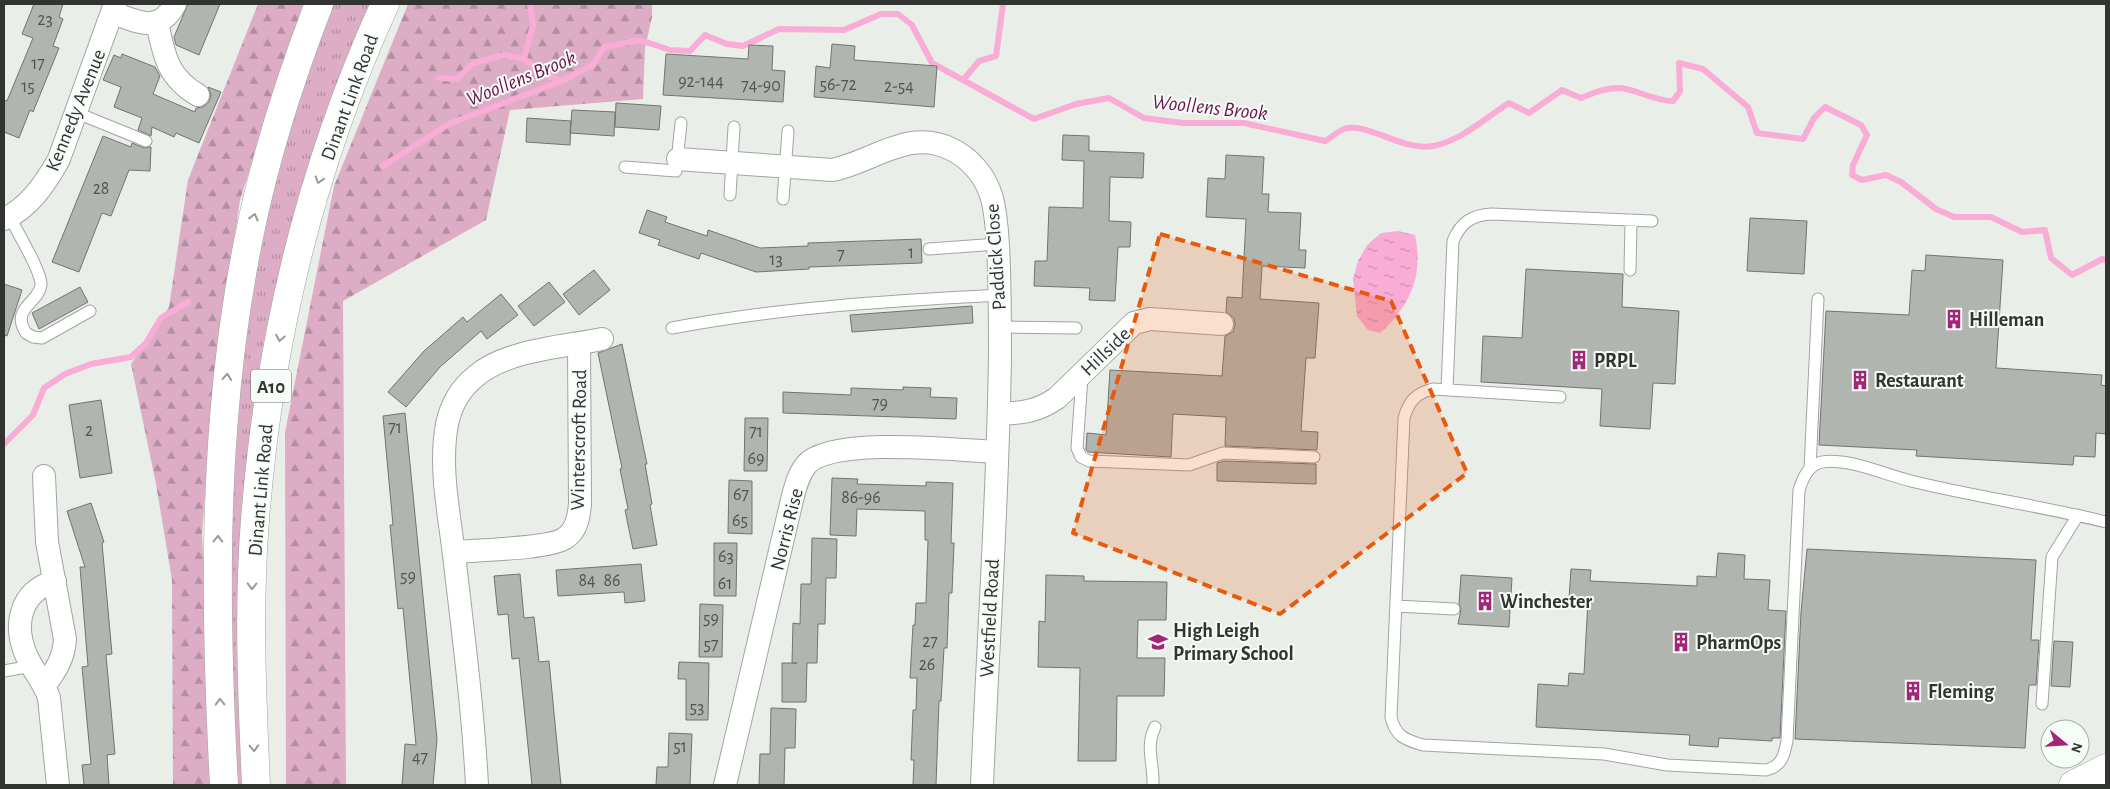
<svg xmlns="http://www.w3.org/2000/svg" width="2110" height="789" font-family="'Alegreya Sans',sans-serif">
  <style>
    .grass { fill: url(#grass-tufts) }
    .forest { fill: url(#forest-firs) }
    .water { fill: url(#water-ripples) }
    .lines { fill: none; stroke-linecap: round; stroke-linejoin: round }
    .stream { stroke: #f9acd6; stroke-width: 6 }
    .building { fill: #b0b5b0; stroke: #707570 }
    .lane-casing { stroke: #a0a5a0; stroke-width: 13 }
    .street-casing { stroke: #a0a5a0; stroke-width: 24 }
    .secondary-casing { stroke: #a0a5a0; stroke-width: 29 }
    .primary-casing { stroke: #a0a5a0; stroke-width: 29 }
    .lane { stroke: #fff; stroke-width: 11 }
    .street { stroke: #fff; stroke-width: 22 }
    .secondary { stroke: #fff; stroke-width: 28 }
    .primary { stroke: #fff; stroke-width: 28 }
    .oneway { stroke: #989a98 }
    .marked { fill: #e8590c; fill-opacity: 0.2; stroke: #e8590c; stroke-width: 4; stroke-dasharray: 10 6; stroke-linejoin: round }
    .labels { text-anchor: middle; stroke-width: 4; stroke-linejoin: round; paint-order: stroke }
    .number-label { font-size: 18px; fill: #525452 }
    .shield { fill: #f6fcf7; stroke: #6d706d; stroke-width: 1 }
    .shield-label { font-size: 19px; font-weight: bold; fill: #323432 }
    .street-label { font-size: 20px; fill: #323432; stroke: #f6fcf7 }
    .poi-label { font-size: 20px; font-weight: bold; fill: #323432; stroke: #f6fcf7; text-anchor: start }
    .water-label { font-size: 21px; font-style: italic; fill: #6b134c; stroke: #f6fcf7 }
  </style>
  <defs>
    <pattern id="grass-tufts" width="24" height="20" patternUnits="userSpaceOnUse" patternTransform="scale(1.25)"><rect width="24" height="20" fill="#dcadc5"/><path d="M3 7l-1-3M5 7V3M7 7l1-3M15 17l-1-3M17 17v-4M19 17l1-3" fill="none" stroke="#b38ea1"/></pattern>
    <pattern id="forest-firs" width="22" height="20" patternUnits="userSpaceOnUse" patternTransform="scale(1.25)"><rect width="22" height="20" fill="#dcadc5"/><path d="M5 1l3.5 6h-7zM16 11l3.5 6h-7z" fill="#b38ea1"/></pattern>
    <pattern id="water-ripples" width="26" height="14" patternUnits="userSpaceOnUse" patternTransform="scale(1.25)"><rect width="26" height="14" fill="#f9acd6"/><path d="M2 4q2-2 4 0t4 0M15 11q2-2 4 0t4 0" fill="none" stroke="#ca8dae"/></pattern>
  </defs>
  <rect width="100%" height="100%" fill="#e9eee9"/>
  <path class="grass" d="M331,4H373L296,219L244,785H235L228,516L247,316L267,215L285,139Z"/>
  <path class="forest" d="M258,4H303L240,200L213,385L202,534L215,785H173L172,580L156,484L131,364L169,307L188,180Z
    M408,4H652V17L645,48L643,99L510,110L486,220L343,301L346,785H286L285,432L334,186Z"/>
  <path class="water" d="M1398,231L1415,235C1424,275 1410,306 1380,333L1368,330L1357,316L1353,279L1358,261L1367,245L1381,233Z"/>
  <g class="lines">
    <path class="stream" d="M524,59L533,25L530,4
      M439,78L457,79L473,63L505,55L524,59L544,74L562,81
      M964,79L979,61L996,56L1003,4
      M383,166L449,124L562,81L593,65L604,47L640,40L670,50L690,51L705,35L727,44L743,46L779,29L844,30L881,14H898L912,25L932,63L1034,119L1076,104L1109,98L1144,118L1183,123H1244L1325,141C1331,138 1338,131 1344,129C1366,121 1404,152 1433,146C1461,141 1485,118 1509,103L1529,113L1562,90L1581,98C1593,93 1605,88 1619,88C1637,89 1653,101 1673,101L1680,91L1679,63L1703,69L1748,107L1757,133L1803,139L1814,118L1825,107L1861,125L1867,135L1853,165L1852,175L1862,180L1886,175L1901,182L1936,209L1954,217H1991L2022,232L2045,230L2051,258L2072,275L2102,259L2106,260
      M4,444L33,415L44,388L65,374L91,364L131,357L146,343L161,318L188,302"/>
  </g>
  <path class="building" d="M34,4H63L59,17L63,19L53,46L59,48L33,112L30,110L19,138L4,132V100L7,101L33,38L22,34Z
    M188,4H220L199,55L176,45L174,37Z
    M832,44L855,46L854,60L937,66L934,107L814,97L816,66L830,68Z
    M749,45L773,46L772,70L785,71L783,102L663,95L666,54L748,59Z
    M122,54L155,67L160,76L153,94L195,112L196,108L203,107L209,102L211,95L208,87L221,92L199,143L176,133L174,137L152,127L151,136L138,130L142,118L114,107L121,87L103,80L114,55L121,58Z
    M616,103L661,106L659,130L615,127Z
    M572,110L615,112L614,136L570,133Z
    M527,118L571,121L570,145L526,142Z
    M1063,135L1089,136V151L1144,153L1143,178L1110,177L1109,221L1131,222L1130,247H1118L1115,301L1089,300L1090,288L1034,286L1035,261H1047L1049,207L1083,208L1084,161L1062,160Z
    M103,136L131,147L132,143L144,148L151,147L150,171L129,170L111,216L102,213L79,272L52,262Z
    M1226,155L1264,157L1262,194H1269L1268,212L1301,213L1299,250H1306L1305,268L1262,266L1260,299L1319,303L1315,358H1306L1301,431L1318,432L1317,450L1225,446L1226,417L1173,414L1171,457L1088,452L1086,450L1087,433L1106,435L1110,370L1222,376L1225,336L1233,332L1235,325L1234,318L1226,312L1227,297L1242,298L1246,219L1206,217L1208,178L1225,179Z
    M647,210L667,217L665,222L707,236L708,230L760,248L808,246V243L921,239L922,263L809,267V269L756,272L701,253L699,259L658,245L660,240L639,233Z
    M1750,218L1807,221L1804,274L1747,271Z
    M1926,255L2003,260L1996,368L2102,375L2101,385L2106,386V434L2096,433L2095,457L2074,456L2073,465L1916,456L1917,450L1819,445L1826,311L1909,315L1912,270L1925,271Z
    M1526,269L1623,274L1622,307L1679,311L1675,384L1653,383L1650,429L1600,426L1602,389L1481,382L1483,336L1522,338Z
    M594,270L610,290L579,315L563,294Z
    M549,282L565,302L534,326L518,306Z
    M4,284L22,290L7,336L4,335Z
    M80,287L88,302L39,329L32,313Z
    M501,294L518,315L487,339L481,331L440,367L406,407L388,392L424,351L463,317L467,322Z
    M972,306L973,323L852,332L850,315Z
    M622,344L647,464H645L652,504L650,505L657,545L633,549L625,510L628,509L620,469L622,468L598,353Z
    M903,387L931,388L930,397L957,398L956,419L783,413V392L851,395V388L903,390Z
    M101,400L112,473L80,478L69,405Z
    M405,413L437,739L433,785H402L405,744L416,745L403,608L398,609L390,525H393L383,416Z
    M745,418H768L767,471H744Z
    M1224,461L1316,464V484L1217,481V463Z
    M832,478L858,479L857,484L926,486V482L953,483L951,543H954L952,593H949L947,648H944L941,701H939L936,785H913L914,760H911L913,710H916L917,678H910L913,625H915L916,603H926L928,540H925V511L857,509L856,536L830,535Z
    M729,480L752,481V534L728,533Z
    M91,503L104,542L102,543L112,654L106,655L115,754L107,755L109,785H84L82,765L91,764L82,667L88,666L80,567H85L67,511Z
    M812,538L837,539L836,578H826L825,624H818L817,663H807L806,702H782V663H797H792L793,623L800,624L801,584H811Z
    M714,543H737L736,596H714Z
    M1807,549L2036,560L2031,640H2039L2036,685H2029L2025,748L1795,739L1801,612Z
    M1718,553L1745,555L1744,579L1770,580L1768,610L1786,611L1780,738H1772V741L1719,738L1718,747L1689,745L1690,735L1536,727L1538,684L1568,686L1569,673L1584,674L1588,600L1569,599L1571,569L1591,570L1590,581L1697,586V576L1716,577Z
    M641,564L645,601L625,603L624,592L558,596L556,570Z
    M520,574L524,618L534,617L539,662L549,661L561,785H532L519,658L512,659L508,614L498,615L494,576Z
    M1046,575L1084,576V581L1167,582L1166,620H1138L1137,658H1165L1164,696H1117L1116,761H1078L1080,668L1038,667L1039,621L1045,622Z
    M1461,575L1512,578L1509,627L1458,624L1461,609L1459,604Z
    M700,604L723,605L722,657H699Z
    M2054,641L2073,642L2070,687L2051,686Z
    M679,662L709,663L708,720H686V679H678Z
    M771,708L796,709L795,748H785L784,785H759L760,754H770Z
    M669,733L692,734L690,785H656L657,767H668Z"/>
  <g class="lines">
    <defs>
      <path id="lane" d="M77,113L146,141
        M625,167L676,171L681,123
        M730,195L734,127
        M783,199L788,131
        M10,217C16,230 42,272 41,285C39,303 10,308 26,333L33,337L42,338L90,311
        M929,249L998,244
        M1630,270L1631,221
        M1000,327L1076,328
        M672,328C783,307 888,301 1000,295
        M1082,377L1077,448L1081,457L1089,461L1189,465L1223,453L1314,457
        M1447,390L1453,241C1461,222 1472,215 1492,214L1652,221
        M1560,397L1433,389C1416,393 1409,401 1404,418L1391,717C1395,736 1405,740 1423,745L1604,754L1667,765L1766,770C1782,766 1784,756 1787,741L1799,490C1803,478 1808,465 1822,462C1847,457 1886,475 1911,481C1976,497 2042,506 2106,522
        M1810,468L1818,299
        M1396,606L1454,609
        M4,671L32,666
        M2042,704L2052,557L2078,515
        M1153,785C1154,764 1145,747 1155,727"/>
      <path id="street" d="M113,13C138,22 159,34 175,4
        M157,22C164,55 167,77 198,95
        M678,159L832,170C873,162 908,128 951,149C970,158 985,176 991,195C996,211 997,229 998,246C1000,282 1000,319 1000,355C998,499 988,642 982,785
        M4,219C29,208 46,183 59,159L115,4
        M999,413C1021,414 1038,411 1057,398L1134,323L1150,319L1222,324
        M44,476L47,542L65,639C64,658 56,670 45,685
        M454,552C476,550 550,549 565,538C577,531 579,516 580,504L579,344
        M55,581C19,592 13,626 27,657C34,672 44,682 49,698L58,785
        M477,785C473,709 463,632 454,555C449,512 439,467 447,424C451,405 461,388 476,376C506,350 563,347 602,339
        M725,785L792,500C795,488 798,475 806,465C829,436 959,450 997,452"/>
      <path id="secondary" d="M2073,785L2106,768"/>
      <path id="primary" d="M224,785C214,602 212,418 249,237C265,157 290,79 319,4
        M256,785C252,697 248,608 255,520C269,342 311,166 385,4"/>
    </defs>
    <use href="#lane" class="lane-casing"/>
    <use href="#street" class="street-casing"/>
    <use href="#secondary" class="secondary-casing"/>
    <use href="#primary" class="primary-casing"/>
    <use href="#lane" class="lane"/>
    <use href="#street" class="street"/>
    <use href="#secondary" class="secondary"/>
    <use href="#primary" class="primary"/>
  </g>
  <defs><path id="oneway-chevron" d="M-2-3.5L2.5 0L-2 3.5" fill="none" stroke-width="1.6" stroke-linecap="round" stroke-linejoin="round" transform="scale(1.25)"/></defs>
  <g class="oneway">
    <use href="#oneway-chevron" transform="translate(319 180) rotate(107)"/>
    <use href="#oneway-chevron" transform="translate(254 217) rotate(-76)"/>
    <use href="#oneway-chevron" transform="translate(280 338) rotate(101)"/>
    <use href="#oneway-chevron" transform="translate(227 377) rotate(-85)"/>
    <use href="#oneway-chevron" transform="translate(218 539) rotate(-89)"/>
    <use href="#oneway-chevron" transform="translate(252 586) rotate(91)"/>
    <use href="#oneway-chevron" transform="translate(220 702) rotate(-92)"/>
    <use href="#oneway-chevron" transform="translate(254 748) rotate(88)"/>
  </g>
  <path class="marked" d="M1160,234L1391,301L1467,473L1280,614L1073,533Z"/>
  <defs>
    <symbol id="building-bare" viewBox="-9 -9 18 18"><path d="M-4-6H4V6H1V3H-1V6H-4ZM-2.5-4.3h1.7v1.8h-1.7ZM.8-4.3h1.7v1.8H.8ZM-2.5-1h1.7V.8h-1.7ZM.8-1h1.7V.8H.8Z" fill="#a32577" stroke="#f6fcf7" stroke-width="2.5" paint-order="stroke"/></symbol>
    <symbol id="school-bare" viewBox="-9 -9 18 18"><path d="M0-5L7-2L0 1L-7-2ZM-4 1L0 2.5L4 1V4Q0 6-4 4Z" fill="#a32577" stroke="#f6fcf7" stroke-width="2.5" paint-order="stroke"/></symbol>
  </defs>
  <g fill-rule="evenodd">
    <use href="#building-bare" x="1940" y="305" width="28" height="28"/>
    <use href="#building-bare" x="1565" y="346" width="28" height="28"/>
    <use href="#building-bare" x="1846" y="366" width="28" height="28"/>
    <use href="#building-bare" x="1471" y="587" width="28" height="28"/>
    <use href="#school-bare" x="1144" y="628" width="28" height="28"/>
    <use href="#building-bare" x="1667" y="628" width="28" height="28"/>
    <use href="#building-bare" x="1899" y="677" width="28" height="28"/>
  </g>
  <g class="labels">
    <g class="number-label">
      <text x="45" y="25">23</text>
      <text x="38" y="69">17</text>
      <text x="701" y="87">92-144</text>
      <text x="838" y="90">56-72</text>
      <text x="761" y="91">74-90</text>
      <text x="28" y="92">15</text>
      <text x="899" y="92">2-54</text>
      <text x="101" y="194">28</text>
      <text x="911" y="258">1</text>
      <text x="841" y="260">7</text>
      <text x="776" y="265">13</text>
      <text x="880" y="409">79</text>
      <text x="395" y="433">71</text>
      <text x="89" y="436">2</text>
      <text x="756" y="437">71</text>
      <text x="756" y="464">69</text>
      <text x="741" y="500">67</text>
      <text x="861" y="503">86-96</text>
      <text x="740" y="526">65</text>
      <text x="726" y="562">63</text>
      <text x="408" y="582">59</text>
      <text x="587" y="586">84</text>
      <text x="612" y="586">86</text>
      <text x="725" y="589">61</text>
      <text x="711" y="624">59</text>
      <text x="930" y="647">27</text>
      <text x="711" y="650">57</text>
      <text x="927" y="670">26</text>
      <text x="697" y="713">53</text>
      <text x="680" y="752">51</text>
      <text x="420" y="763">47</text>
    </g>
    <rect class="shield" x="251" y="369.5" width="40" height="33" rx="4"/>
    <g class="shield-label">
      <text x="271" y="393">A10</text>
    </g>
    <g class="street-label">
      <text transform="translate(349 97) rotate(-70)" y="7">Dinant Link Road</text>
      <text transform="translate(75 110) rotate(-68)" y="7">Kennedy Avenue</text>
      <text transform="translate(995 257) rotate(-94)" y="7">Paddick Close</text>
      <text transform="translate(1105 351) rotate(-44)" y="7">Hillside</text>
      <text transform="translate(578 440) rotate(-89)" y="7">Winterscroft Road</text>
      <text transform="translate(260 490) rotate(-85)" y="7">Dinant Link Road</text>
      <text transform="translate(786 529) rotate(-76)" y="7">Norris Rise</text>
      <text transform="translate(989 618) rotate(-87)" y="7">Westfield Road</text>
    </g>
    <g class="poi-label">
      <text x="1969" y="326">Hilleman</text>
      <text x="1594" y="367">PRPL</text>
      <text x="1875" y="387">Restaurant</text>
      <text x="1500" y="608">Winchester</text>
      <text x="1173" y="637">High Leigh<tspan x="1173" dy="23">Primary School</tspan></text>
      <text x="1696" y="649">PharmOps</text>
      <text x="1928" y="698">Fleming</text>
    </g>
    <g class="water-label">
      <text transform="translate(521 78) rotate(-22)" y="7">Woollens Brook</text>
      <text transform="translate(1210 107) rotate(6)" y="7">Woollens Brook</text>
    </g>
  </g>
  <rect width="2110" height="789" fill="none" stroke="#323432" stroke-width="10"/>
  <g transform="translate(2065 744) rotate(108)"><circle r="24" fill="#f6fcf7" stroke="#a8aca8"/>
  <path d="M0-4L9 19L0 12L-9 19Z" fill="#a32577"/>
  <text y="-8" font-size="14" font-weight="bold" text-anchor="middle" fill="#323432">N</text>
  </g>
</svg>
